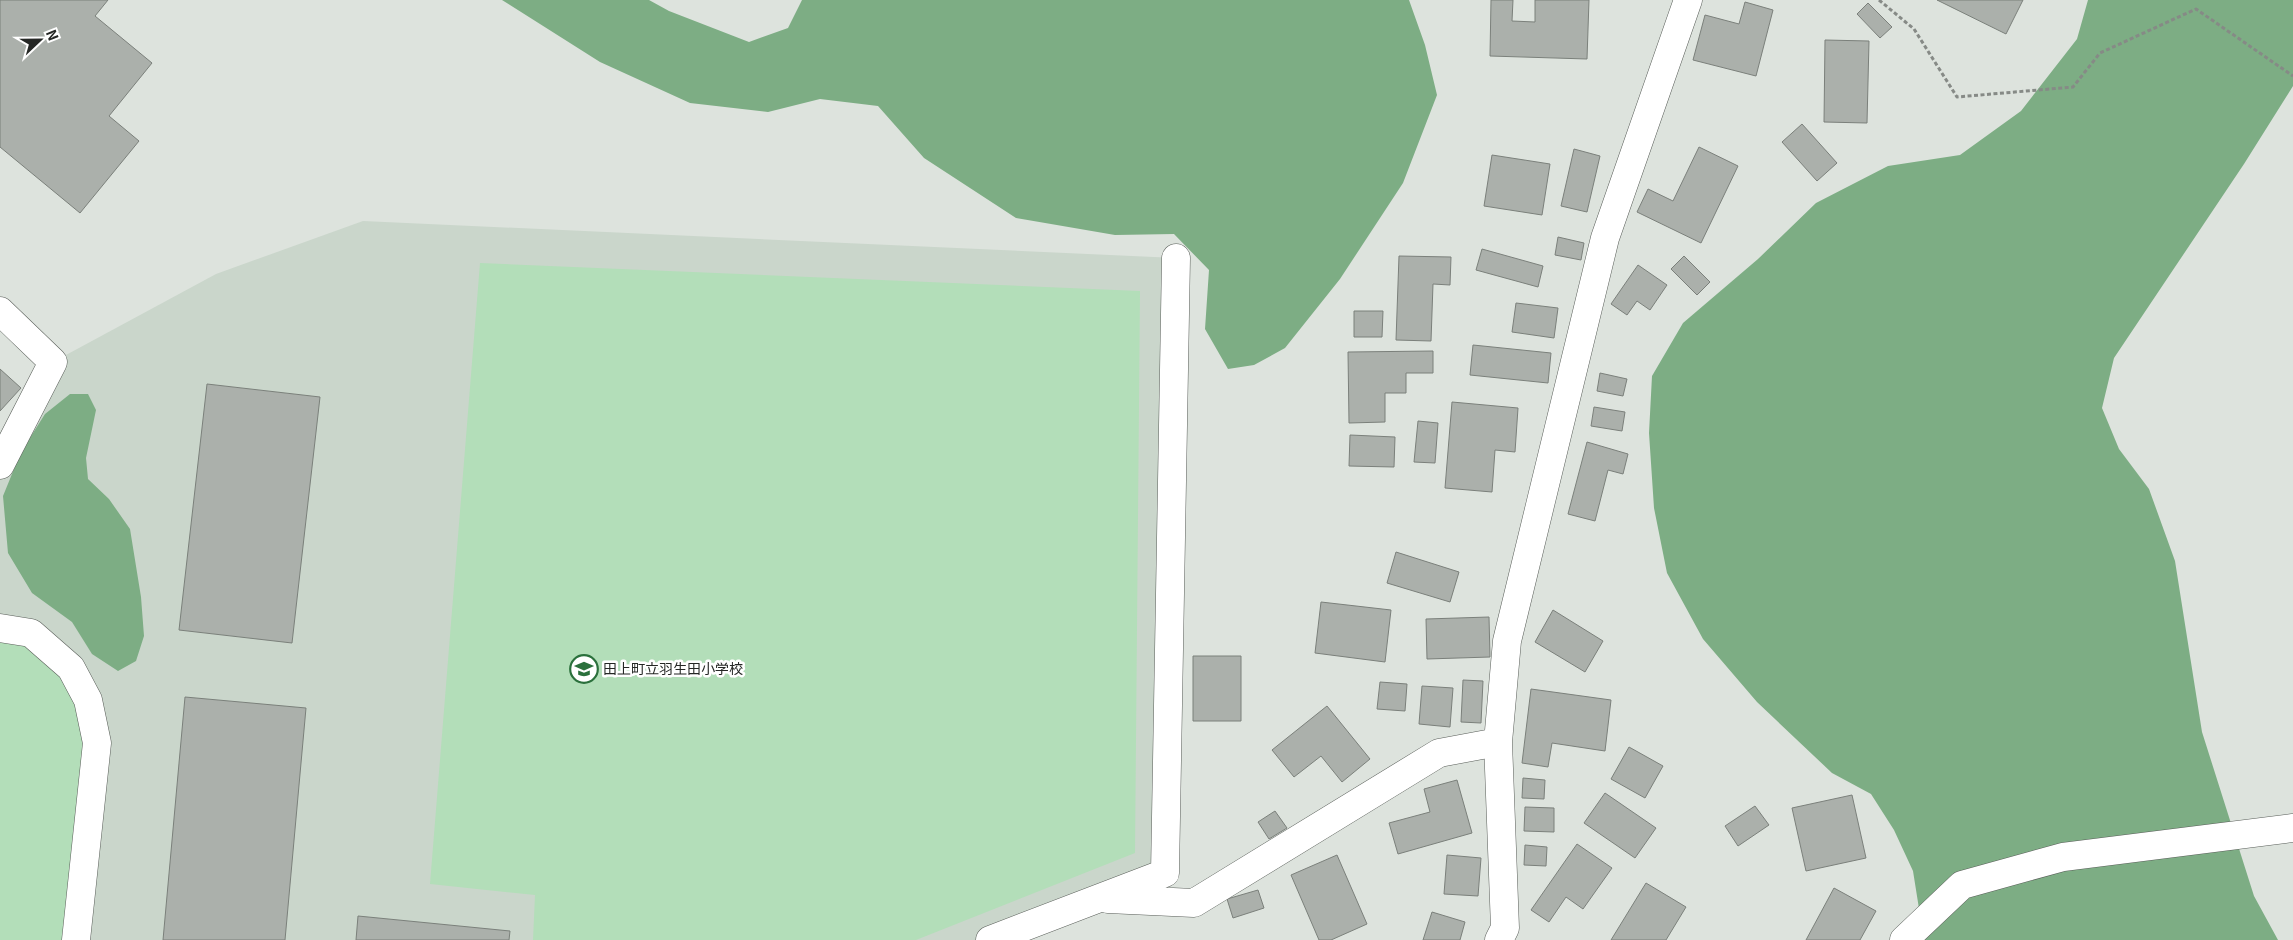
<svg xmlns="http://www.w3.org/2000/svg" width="2293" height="940" font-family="Georgia,'Noto Sans JP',serif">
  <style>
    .built { fill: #cad6cb }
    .green { fill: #b3deb9 }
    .forest { fill: #7dad84 }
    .building { fill: #abb0ab; stroke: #7b807b }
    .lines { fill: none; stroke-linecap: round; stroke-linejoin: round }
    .minor-casing { stroke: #595e59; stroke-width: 29 }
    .path { stroke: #868a86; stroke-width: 3; stroke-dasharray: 4 2.5; stroke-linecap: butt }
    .minor { stroke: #fff; stroke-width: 28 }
    .labels { text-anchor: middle; stroke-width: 5; stroke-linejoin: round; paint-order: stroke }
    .poi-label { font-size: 14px; fill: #252725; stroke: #fff; text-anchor: start }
  </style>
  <rect width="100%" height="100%" fill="#dde3dd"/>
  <path class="built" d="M363,221L1176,258L1165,873L990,940H0V465L53,362L216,274Z"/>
  <path class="green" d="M480,263L1140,291L1135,853L916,940H533L535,895L430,884Z
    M0,628L31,633L88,700L76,940H0Z"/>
  <path class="forest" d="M502,0H649L669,11L749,42L788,28L802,0H1409L1425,45L1437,95L1403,183L1340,279L1285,348L1254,365L1228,369L1205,329L1209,270L1174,234L1115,235L1016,218L924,158L878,106L820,99L768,112L690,103L600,62Z
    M2088,0H2293V86L2244,164L2114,358L2102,408L2119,449L2149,489L2175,561L2202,732L2254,896L2278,940H1924L1913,871L1894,830L1871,794L1832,773L1757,702L1703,639L1667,573L1654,508L1649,433L1652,376L1683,323L1758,259L1816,203L1888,166L1960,155L2021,111L2077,39Z
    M70,394H88L96,410L86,458L88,479L109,499L130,529L141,597L144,636L136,661L118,671L92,654L72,622L32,593L8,553L3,496L21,452L45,414Z"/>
  <path class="building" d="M0,0H108L95,16L152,63L109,116L139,141L80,213L0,147Z
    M1491,0H1513L1512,21L1535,22V0H1589L1587,59L1490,56Z
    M1937,0H2023L2006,34Z
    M1745,2L1773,10L1756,76L1693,60L1705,15L1739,24Z
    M1868,3L1892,27L1880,38L1857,14Z
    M1825,40L1869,41L1867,123L1824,122Z
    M1802,124L1837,163L1817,181L1782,142Z
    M1699,147L1738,166L1701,243L1637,212L1648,189L1673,201Z
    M1574,149L1600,156L1587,212L1561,206Z
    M1492,155L1550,164L1542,215L1484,206Z
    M1558,237L1584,243L1581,260L1555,255Z
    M1482,249L1543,266L1538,287L1476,270Z
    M1399,256L1451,257L1450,285L1433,284L1431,341L1396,340Z
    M1684,256L1710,282L1697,295L1671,269Z
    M1638,265L1667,285L1650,310L1637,301L1627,315L1611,304Z
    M1516,303L1558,308L1554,338L1512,332Z
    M1354,311H1383L1382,337H1354Z
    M1473,345L1551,353L1548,383L1470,375Z
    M1433,351V373H1406V393H1385V422L1349,423L1348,352Z
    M0,369L21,388L0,411Z
    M1600,373L1627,379L1623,396L1597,391Z
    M207,384L320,397L292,643L179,630Z
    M1452,402L1518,408L1515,452L1495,450L1492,492L1445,488Z
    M1594,407L1625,412L1622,431L1591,426Z
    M1418,421L1438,423L1435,463L1414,462Z
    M1350,435L1395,437L1394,467L1349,466Z
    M1587,442L1628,454L1623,474L1608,470L1595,521L1568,514Z
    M1396,552L1459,572L1450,602L1387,583Z
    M1321,602L1391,610L1385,662L1315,653Z
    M1553,610L1603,641L1585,672L1535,642Z
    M1489,617L1490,657L1427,659L1426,619Z
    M1193,656H1241V721H1193Z
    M1463,680L1483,681L1481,723L1461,722Z
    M1380,682L1407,684L1405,711L1377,709Z
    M1422,686L1453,688L1450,727L1419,724Z
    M1531,689L1611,700L1605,751L1552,743L1548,767L1522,763Z
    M185,697L306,708L285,940H163Z
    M1327,706L1370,759L1342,782L1321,756L1294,777L1272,750Z
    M1629,747L1663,766L1645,798L1611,779Z
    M1523,778L1545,780L1544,799L1522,798Z
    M1457,780L1472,833L1398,854L1389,823L1430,812L1424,789Z
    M1605,793L1656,828L1635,858L1584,823Z
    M1852,795L1866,858L1806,871L1792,808Z
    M1755,806L1769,825L1738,846L1725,826Z
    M1525,807L1554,808V832L1524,831Z
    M1275,811L1287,828L1269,839L1258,822Z
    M1577,844L1612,868L1583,909L1566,897L1549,922L1531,910Z
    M1525,845L1547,847L1546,866L1524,865Z
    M1337,855L1367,924L1331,940H1319L1291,875Z
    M1447,855L1481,858L1478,896L1444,894Z
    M1646,883L1686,907L1666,940H1611Z
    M1834,888L1876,911L1860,940H1806Z
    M1258,890L1264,908L1233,918L1227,899Z
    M1432,912L1465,922L1460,940H1423Z
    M358,916L510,931L509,940H356Z"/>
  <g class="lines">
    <defs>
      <path id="minor" d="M0,311L53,362L0,465
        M0,628L31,633L71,668L88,700L97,743L76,940
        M1108,899L1194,903L1439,753L1498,742
        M990,940L1165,873L1176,258
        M1499,940L1505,928L1498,742L1507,641L1605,238L1688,0
        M1904,940L1962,885L2063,857L2293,828"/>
    </defs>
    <use href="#minor" class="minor-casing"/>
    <path class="path" d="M1879,0L1914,29L1957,97L2073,87L2100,53L2196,9L2293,76"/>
    <use href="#minor" class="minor"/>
  </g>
  <defs>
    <symbol id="school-ring" viewBox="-11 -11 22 22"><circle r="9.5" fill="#fff" stroke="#2b703c" stroke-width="1.5"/><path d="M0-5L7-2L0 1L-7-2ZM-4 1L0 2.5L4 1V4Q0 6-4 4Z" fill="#2b703c"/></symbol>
  </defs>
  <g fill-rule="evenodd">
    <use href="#school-ring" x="568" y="653" width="32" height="32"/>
  </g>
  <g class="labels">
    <g class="poi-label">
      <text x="603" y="674">田上町立羽生田小学校</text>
    </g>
  </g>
  <g transform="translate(40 40) rotate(68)" stroke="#ffffff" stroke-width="4" paint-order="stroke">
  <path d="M0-4L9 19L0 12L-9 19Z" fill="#252725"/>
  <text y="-8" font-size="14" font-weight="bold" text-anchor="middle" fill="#252725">N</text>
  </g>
</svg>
